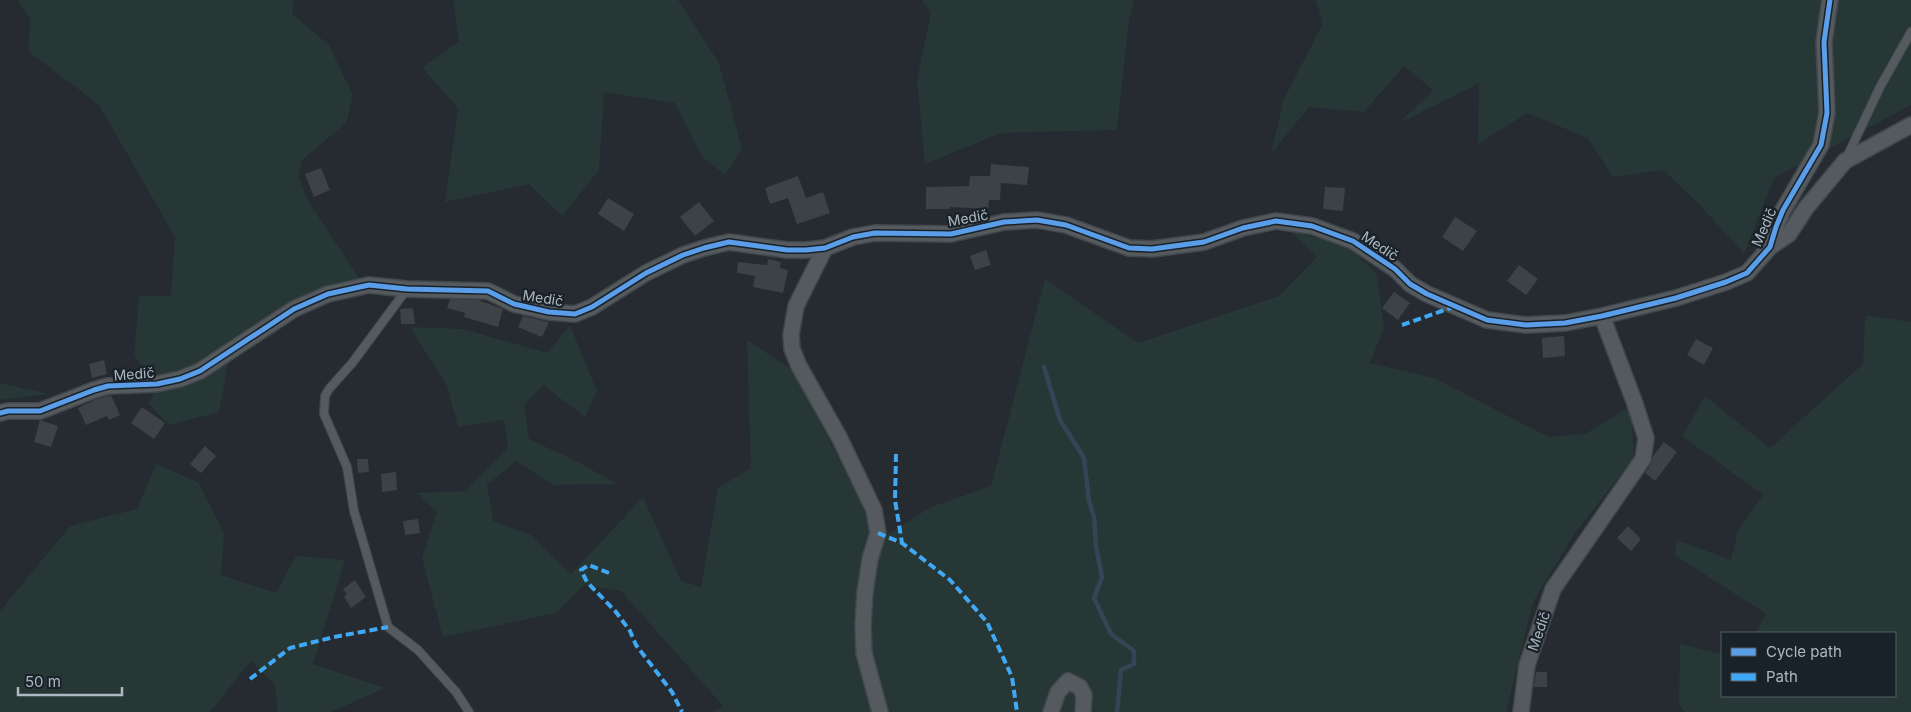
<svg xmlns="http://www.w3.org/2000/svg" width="1911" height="712" font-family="Inter,sans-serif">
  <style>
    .green { fill: #263736 }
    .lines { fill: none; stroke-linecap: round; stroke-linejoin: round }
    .stream { stroke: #344656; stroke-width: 4.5 }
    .building { fill: #3d4247 }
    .service-casing { stroke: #42474b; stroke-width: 10 }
    .minor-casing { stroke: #42474b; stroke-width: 18 }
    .service { stroke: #555a5e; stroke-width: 8 }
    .minor { stroke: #555a5e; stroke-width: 15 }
    .quiet { stroke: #3fa9f5; stroke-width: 4; stroke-dasharray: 8 4; stroke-linecap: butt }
    .cycleway-casing { stroke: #1a2229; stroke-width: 8 }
    .cycleway { stroke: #5a9eea; stroke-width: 5 }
    .labels { text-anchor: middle; stroke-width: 4.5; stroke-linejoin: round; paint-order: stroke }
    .street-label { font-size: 14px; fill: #aeb8c2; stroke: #1a2229 }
  </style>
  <rect width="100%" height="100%" fill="#252b30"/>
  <path class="green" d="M17,0H294L292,14L329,45L353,95L346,123L302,160L298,175L308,201L359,278L282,309L229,358L219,412L169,425L148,403L161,383L134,357L139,296H171L175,237L99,105L29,52L30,18Z
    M453,0H678L719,63L742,149L725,175L702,157L675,103L604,92L599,170L562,216L529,184L445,202L458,108L422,68L459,41Z
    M922,0H1134L1129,19L1117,130L1001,133L925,164L917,80L931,12Z
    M1316,0H1911V105L1774,178L1744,254L1698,203L1663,170L1613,177L1588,138L1527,113L1478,144L1479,83L1399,123L1433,90L1404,66L1364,112L1309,107L1271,154L1284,99L1323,23Z
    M1290,231L1347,245L1377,274L1384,328L1370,363L1434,378L1549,437L1585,434L1631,406L1634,458L1575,533L1533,602L1506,712H712L723,706L621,591L584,585L556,613L443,637L422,558L437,512L417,493L465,491L508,448L504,420L458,427L447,386L410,327L463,329L547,353L570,325L597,391L585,417L543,385L524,405L529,439L570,458L618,484L553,485L516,461L487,485L493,521L531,535L571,574L643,497L681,581L701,587L718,488L751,468L747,340L794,371L880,539L931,507L991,486L1045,279L1138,343L1279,296L1317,257Z
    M1865,315L1911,322V712H1685L1679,705L1680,644L1722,654V696H1895V633H1755L1766,614L1675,555L1677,540L1731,560L1738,530L1763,495L1682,436L1705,396L1770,448L1863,364Z
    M0,383L49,394L0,400Z
    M156,464L198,482L224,533L221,575L276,593L296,556L345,560L313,664L385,688L331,712H278L275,685L251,661L210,712H0V611L70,526L137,509Z"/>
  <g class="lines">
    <path class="stream" d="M1044,367L1060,420L1084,458L1089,501L1094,517L1096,546L1102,577L1094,598L1111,634L1134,651V664L1121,670L1117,712"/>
  </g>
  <path class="building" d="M991,164L1029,167L1027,185L1001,183L1000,200H989L988,209L950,207V209H926V187L969,186L970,176H990Z
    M321,168L330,190L314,197L305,174Z
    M798,176L806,198L823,192L830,213L797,224L788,198L770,204L765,188Z
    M1325,187L1345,188L1343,211L1323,209Z
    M608,198L634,214L624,231L598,214Z
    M699,202L714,221L695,236L680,217Z
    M1455,217L1477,231L1463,251L1442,237Z
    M986,250L991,265L975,270L970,256Z
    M768,259L781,262L780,268L788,270L783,293L753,287L755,276L737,273L738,262L767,265Z
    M1519,265L1538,279L1526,295L1507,281Z
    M1394,292L1410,303L1398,320L1382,308Z
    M450,299L478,300L503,309L498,327L464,317L465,313L447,308Z
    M413,308L415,324H401L400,309Z
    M523,316L549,322L542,337L518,327Z
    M1564,336L1565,356L1543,358L1542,338Z
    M1696,339L1713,348L1704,365L1687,355Z
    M104,360L107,374L92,378L89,364Z
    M111,395L120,415L109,420L107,416L86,425L78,408L97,399Z
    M142,407L165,423L154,439L131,423Z
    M40,420L58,426L51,447L34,442Z
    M1664,442L1677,452L1655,481L1645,473L1651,464L1653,456Z
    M205,446L216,456L201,473L190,464Z
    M357,459H368L369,472L358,473Z
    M396,472L397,490L382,492L381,474Z
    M418,519L420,533L405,535L403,521Z
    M1628,526L1641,539L1631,551L1617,538Z
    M355,580L366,597L351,608L344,597L347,594L343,589Z
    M1536,672H1547V687H1534Z"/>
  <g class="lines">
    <defs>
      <path id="service" d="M1846,159L1880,87L1911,32
        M407,289L353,362L329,389L325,396L324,414L347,467L354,511L388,627L418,650L456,692L469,712"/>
      <path id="minor" d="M1770,247L1789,234L1806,208L1845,161L1911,125
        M825,248L796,306L791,335L792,349L799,366L839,437L874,510L878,533L870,559L865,592L863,625L864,653L880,712
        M0,413L8,411H40L94,390L108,386L157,384L180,379L200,371L294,309L328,294L369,285L407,289L488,291L514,304L549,312L575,314L592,307L646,273L683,255L704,248L729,242L787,250H806L825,248L853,237L875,233L951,234L1004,222L1037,220L1066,225L1129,248L1152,249L1204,242L1243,228L1276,221L1312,226L1353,241L1395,269L1410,284L1427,294L1487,320L1526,325L1565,323L1602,316L1676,298L1726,282L1747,273L1770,247L1776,227L1783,210L1821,145L1827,113L1824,42L1830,0
        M1051,712L1058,692L1068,681L1080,687L1084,695L1083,712
        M1521,712L1527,665L1553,589L1643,459L1646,438L1634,401L1602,316"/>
    </defs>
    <use href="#service" class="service-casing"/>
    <use href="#minor" class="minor-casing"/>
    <use href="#service" class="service"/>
    <use href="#minor" class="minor"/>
    <path class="quiet" d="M1402,325L1456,306
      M896,454L895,500L902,543
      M878,533L902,543L950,580L987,622L1012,677L1017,712
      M609,573L589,565L581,570L587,582L616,612L630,631L636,645L672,692L682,712
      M250,679L290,648L334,637L388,627"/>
    <defs>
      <path id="cycleway" d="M0,413L8,411H40L94,390L108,386L157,384L180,379L200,371L294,309L328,294L369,285L407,289L488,291L514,304L549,312L575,314L592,307L646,273L683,255L704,248L729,242L787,250H806L825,248L853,237L875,233L951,234L1004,222L1037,220L1066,225L1129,248L1152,249L1204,242L1243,228L1276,221L1312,226L1353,241L1395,269L1410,284L1427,294L1487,320L1526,325L1565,323L1602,316L1676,298L1726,282L1747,273L1770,247L1776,227L1783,210L1821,145L1827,113L1824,42L1830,0"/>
    </defs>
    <use href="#cycleway" class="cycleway-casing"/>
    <use href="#cycleway" class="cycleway"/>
  </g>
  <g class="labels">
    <g class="street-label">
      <text transform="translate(968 218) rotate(-10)" y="5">Medič</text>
      <text transform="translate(1764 227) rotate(-66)" y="5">Medič</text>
      <text transform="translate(1380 246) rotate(34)" y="5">Medič</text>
      <text transform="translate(543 298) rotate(9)" y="5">Medič</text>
      <text transform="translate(134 374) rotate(-4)" y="5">Medič</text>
      <text transform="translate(1539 631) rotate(-71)" y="5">Medič</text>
    </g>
  </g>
  <rect x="1721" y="632" width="175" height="65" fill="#1a2229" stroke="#555e66"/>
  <rect x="1731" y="648" width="25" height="8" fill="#5a9eea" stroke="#555e66"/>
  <text x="1766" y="657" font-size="15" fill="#aeb8c2">Cycle path</text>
  <rect x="1731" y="673" width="25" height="8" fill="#3fa9f5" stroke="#555e66"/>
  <text x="1766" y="682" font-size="15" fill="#aeb8c2">Path</text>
  <path d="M18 687v8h104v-8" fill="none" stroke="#aeb8c2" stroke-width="2.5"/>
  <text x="25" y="687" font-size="15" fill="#aeb8c2" stroke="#1a2229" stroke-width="4" paint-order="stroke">50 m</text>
</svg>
